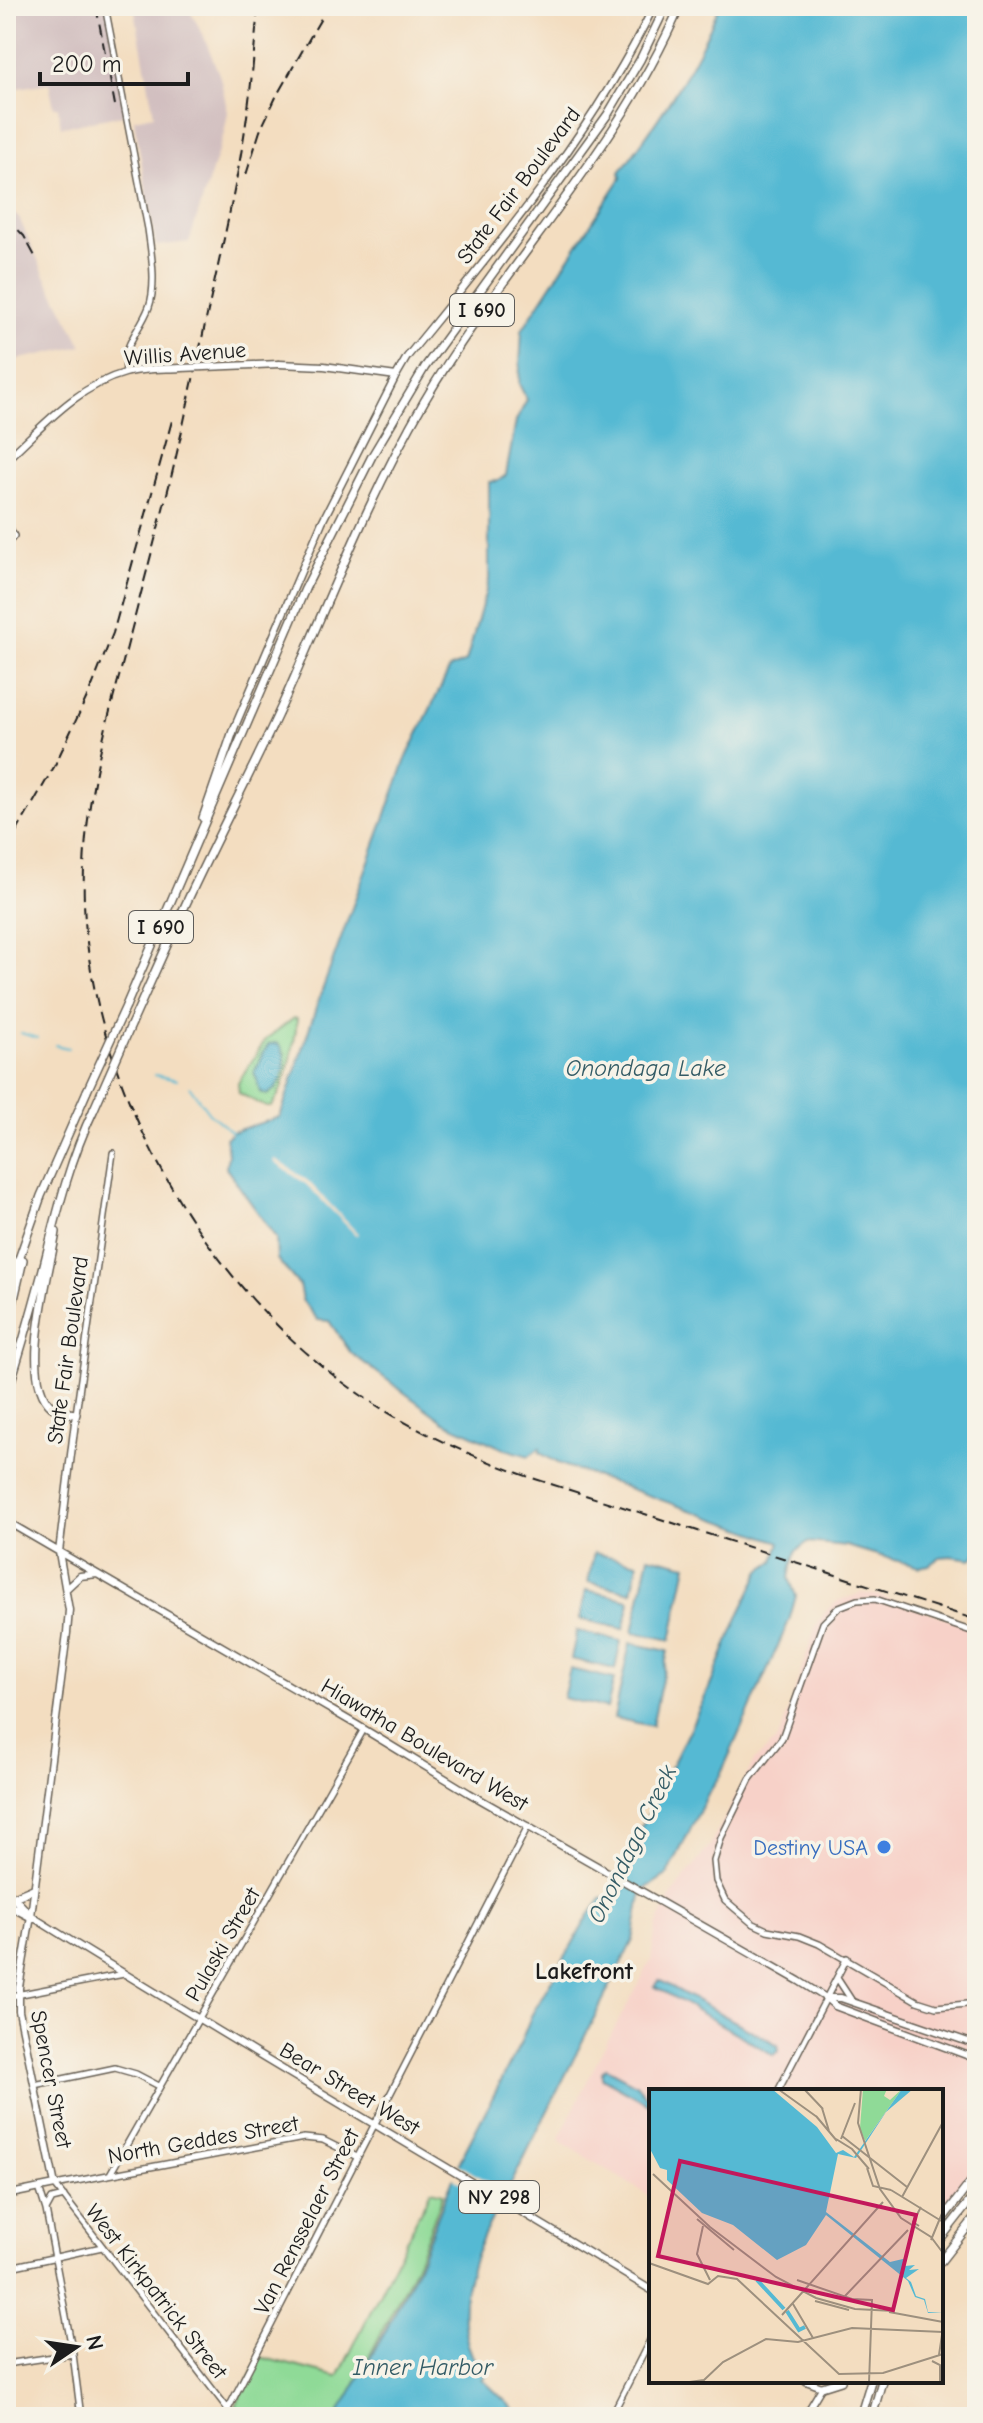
<svg xmlns="http://www.w3.org/2000/svg" width="983" height="2423" font-family="'Comic Neue',sans-serif">
  <style>
    .built { fill: #f7d1c8 }
    .industrial { fill: #d2bfc0 }
    .green { fill: #8fda97; stroke: #567b5a; stroke-width: 2; fill-rule: evenodd }
    .water { fill: #55b9d3; stroke: #386a78; stroke-width: 2 }
    .pier { fill: #f3ddc0 }
    .lines { fill: none; stroke-linecap: round; stroke-linejoin: round }
    .stream { stroke: #55b9d3; stroke-width: 2 }
    .minor-casing { stroke: #676055; stroke-width: 8 }
    .major-casing { stroke: #676055; stroke-width: 9 }
    .highway-casing { stroke: #676055; stroke-width: 10 }
    .minor { stroke: #fff; stroke-width: 5 }
    .major { stroke: #fff; stroke-width: 6 }
    .highway { stroke: #fff; stroke-width: 7 }
    .rail { stroke: #1c1c1c; stroke-width: 2; stroke-dasharray: 12 6; stroke-linecap: butt }
    .major-bridge-casing { stroke: #676055; stroke-width: 9; stroke-linecap: butt }
    .highway-bridge-casing { stroke: #676055; stroke-width: 10; stroke-linecap: butt }
    .major-bridge { stroke: #fff; stroke-width: 6 }
    .highway-bridge { stroke: #fff; stroke-width: 7 }
    .shop-dot { fill: #3f7fe0; stroke: #f7f3e8; stroke-width: 3 }
    .labels { text-anchor: middle; stroke-width: 7; stroke-linejoin: round; paint-order: stroke }
    .shield { fill: #f7f3e8; stroke: #5e5c59; stroke-width: 2 }
    .shield-label { font-size: 20px; font-weight: bold; fill: #1c1c1c }
    .street-label { font-size: 22px; fill: #1c1c1c; stroke: #f7f3e8 }
    .shop-label { font-size: 22px; fill: #366cbe; stroke: #f7f3e8; text-anchor: end }
    .water-label { font-size: 24px; font-style: italic; fill: #335b65; stroke: #f7f3e8 }
    .neighbourhood-label { font-size: 24px; font-weight: bold; fill: #1c1c1c; stroke: #f7f3e8 }
    .inset-river { fill: none; stroke: #55b9d3; stroke-width: 4 }
    .inset-road { fill: none; stroke: #9d907e; stroke-width: 2 }
    .view { fill: #c2185b; fill-opacity: 0.15; stroke: #c2185b; stroke-width: 4 }
    .inset-edge { fill: none; stroke: #1c1c1c; stroke-width: 4 }
  </style>
  <rect width="100%" height="100%" fill="#f7f3e8"/>
  <filter id="ink" filterUnits="userSpaceOnUse"><feTurbulence type="fractalNoise" baseFrequency=".0125" numOctaves="2"/><feDisplacementMap in="SourceGraphic" scale="16" xChannelSelector="R" yChannelSelector="G"/><feConvolveMatrix kernelMatrix="1 2 1 2 8 2 1 2 1" color-interpolation-filters="sRGB"/></filter>
  <filter id="wash" filterUnits="userSpaceOnUse"><feTurbulence type="fractalNoise" baseFrequency=".006" numOctaves="4" result="noise"/><feDisplacementMap in="SourceGraphic" scale="32" xChannelSelector="R" yChannelSelector="G"/><feGaussianBlur stdDeviation="1.8" result="paint"/><feColorMatrix in="noise" values="0 0 0 0 0 0 0 0 0 0 0 0 0 0 0 0 0 1.4 0 .05"/><feComposite in="paint" operator="in"/></filter>
  <g filter="url(#wash)">
    <rect width="100%" height="100%" fill="#f3ddc0"/>
    <path class="built" d="M861,1593L877,1595L977,1628V2161L941,2210V2091H651V2197L560,2141V2137L601,2053L651,1961L656,1926L672,1894L711,1844L754,1761L775,1742L781,1732L816,1626L827,1610L836,1602Z"/>
    <path class="industrial" d="M6,6H109L129,114L61,127L58,107H54L49,83L6,90Z
      M134,6H187L203,34L220,77L228,112L224,133L189,242L156,246L134,119L154,115Z
      M6,208L19,218L45,276L82,346L6,362Z"/>
    <path class="green" d="M294,1018L297,1019C295,1044 286,1087 271,1107H266L239,1093L238,1083L266,1039ZM285,1053L281,1078L257,1079L254,1072L260,1063Z
      M431,2190L444,2193L415,2267L339,2416L340,2417H246L236,2405L260,2357L338,2377Z"/>
    <path class="water" d="M719,6H977V1554L971,1559L951,1556L940,1557L929,1565L919,1567L846,1546L808,1542L796,1551L791,1567L789,1578L796,1596L789,1621L720,1776L708,1794L668,1874L642,1891L633,1940L513,2180C485,2230 446,2296 472,2355C475,2362 481,2369 486,2375L482,2379L522,2417H340L338,2416L343,2406L384,2334L417,2268L460,2161L520,2044L531,2016L589,1915L601,1899L620,1896L626,1885L628,1861L632,1842L656,1801L661,1782L673,1763L708,1691L740,1613L761,1570L774,1561L780,1542L560,1464L540,1453V1448L529,1456L502,1448L444,1422L351,1353L329,1321L318,1320L302,1300L299,1285L277,1259L276,1238L226,1168L228,1154L226,1138L232,1132L280,1117L319,999L406,759L450,668L466,662L489,580V482L498,481L506,475L516,421L527,400L519,384L522,330L621,178L620,172C658,121 696,66 719,6Z
      M277,1043C292,1055 284,1088 266,1095L260,1092L254,1072C260,1062 262,1052 269,1044Z
      M594,1553L638,1563L632,1592L588,1582Z
      M649,1556L687,1565L671,1640L633,1632Z
      M586,1590L630,1600L624,1629L580,1619Z
      M577,1631L621,1641L615,1669L571,1659Z
      M630,1643L668,1651L652,1726L614,1718Z
      M570,1669L614,1679L607,1708L563,1698Z
      M659,1980L778,2045L779,2051L774,2055L654,1986Z
      M606,2068L636,2084L645,2095L651,2097V2105L602,2078V2072Z"/>
    <path class="pier" d="M276,1159L308,1181L358,1234L356,1235L306,1184L277,1164L274,1161Z
      M455,2162L509,2195L502,2208L450,2176Z"/>
    <g class="lines">
      <path class="stream" d="M21,1033L37,1038
        M55,1045L68,1048
        M155,1075L177,1080
        M190,1087L209,1113L232,1132"/>
    </g>
  </g>
  <g filter="url(#ink)">
    <g class="lines">
      <defs>
        <path id="minor" d="M105,6L148,229C151,252 157,284 149,307C139,333 123,341 126,372
          M6,521L14,536L6,545
          M76,1414L113,1153
          M977,1633L875,1599L857,1600L839,1607L823,1623L782,1738L750,1779L721,1838L714,1861L716,1881L725,1900L752,1923L767,1930L799,1936L819,1944L917,2001L936,2007L977,2003
          M837,1978L852,2001
          M6,1997L124,1974
          M34,2085L115,2068L136,2074L159,2086
          M778,2091L847,1958
          M110,2174L364,1729
          M39,2188L46,2210L73,2354L81,2417
          M46,2210L52,2199L64,2196
          M6,2268L102,2247
          M6,2364L73,2354
          M224,2417L528,1826
          M234,2417L55,2185L304,2138L323,2140L357,2157
          M611,2417L651,2338
          M804,2417L822,2387
          M973,2417L977,2404"/>
        <path id="major" d="M279,364L324,366L396,376
          M6,460C42,427 77,386 125,373C143,368 162,369 181,368
          M233,731L322,522L396,376L407,357C497,246 591,136 654,6
          M6,1521L357,1725L469,1793L799,1981L826,1998L835,2006L977,2059
          M66,1589L80,1576L97,1574
          M31,1916C236,2044 445,2165 651,2290
          M826,1998H841L977,2045
          M6,2195L55,2185L19,2011V1987L31,1916L67,1633L69,1610L59,1552L76,1414
          M806,2381L822,2387
          M910,2417L911,2413L924,2417"/>
        <path id="highway" d="M203,818L233,731
          M126,1006L305,589L372,456L425,367L608,114L640,60L666,6
          M132,1023C152,979 171,935 192,891C222,827 255,765 284,701C329,600 369,496 425,400C504,265 618,151 680,6
          M56,1232C50,1271 18,1380 52,1407C59,1413 68,1413 76,1414
          M6,1296L41,1196L87,1091
          M6,1334L23,1260
          M6,1397C19,1356 31,1314 42,1273C56,1217 69,1161 94,1109
          M6,1890L31,1916
          M12,1898L33,1889
          M6,1904L29,1916
          M941,2221L977,2174
          M941,2238L977,2192
          M941,2261L977,2215
          M822,2387L841,2381
          M860,2417L871,2381
          M872,2417L882,2381"/>
      </defs>
      <use href="#minor" class="minor-casing"/>
      <use href="#major" class="major-casing"/>
      <use href="#highway" class="highway-casing"/>
      <use href="#minor" class="minor"/>
      <use href="#major" class="major"/>
      <use href="#highway" class="highway"/>
      <path class="rail" d="M96,6L115,105
        M258,6C255,42 252,79 247,116C236,194 216,271 200,348C188,401 178,453 164,505C149,563 134,620 119,677C102,740 86,803 84,869C77,1064 196,1280 355,1391C409,1429 468,1455 529,1477L977,1620
        M246,175L260,131L277,95L328,6
        M6,217L24,236L36,258
        M6,850L54,767L93,684L113,633L173,417"/>
      <defs>
        <path id="major-bridge" d="M181,368L279,364"/>
        <path id="highway-bridge" d="M87,1091L126,1006
          M94,1109L132,1023"/>
      </defs>
      <use href="#major-bridge" class="major-bridge-casing"/>
      <use href="#highway-bridge" class="highway-bridge-casing"/>
      <use href="#major-bridge" class="major-bridge"/>
      <use href="#highway-bridge" class="highway-bridge"/>
    </g>
  </g>
  <circle class="shop-dot" cx="884" cy="1847" r="8"/>
  <g class="labels">
    <g class="shield">
      <rect x="450" y="294" width="64" height="32" rx="6"/>
      <rect x="129" y="911" width="64" height="32" rx="6"/>
      <rect x="459" y="2181" width="80" height="32" rx="6"/>
    </g>
    <g class="shield-label">
      <text x="482" y="317">I 690</text>
      <text x="161" y="934">I 690</text>
      <text x="499" y="2204">NY 298</text>
    </g>
    <g class="street-label">
      <text transform="translate(518 185) rotate(-53)" y="8">State Fair Boulevard</text>
      <text transform="translate(185 353) rotate(-4)" y="8">Willis Avenue</text>
      <text transform="translate(67 1350) rotate(-82)" y="8">State Fair Boulevard</text>
      <text transform="translate(425 1744) rotate(31)" y="8">Hiawatha Boulevard West</text>
      <text transform="translate(222 1944) rotate(-60)" y="8">Pulaski Street</text>
      <text transform="translate(52 2079) rotate(79)" y="8">Spencer Street</text>
      <text transform="translate(350 2088) rotate(31)" y="8">Bear Street West</text>
      <text transform="translate(203 2139) rotate(-10)" y="8">North Geddes Street</text>
      <text transform="translate(306 2221) rotate(-63)" y="8">Van Rensselaer Street</text>
      <text transform="translate(157 2291) rotate(52)" y="8">West Kirkpatrick Street</text>
    </g>
    <g class="shop-label">
      <text x="868" y="1855">Destiny USA</text>
    </g>
    <g class="water-label">
      <text x="646" y="1076">Onondaga Lake</text>
      <text transform="translate(632 1844) rotate(-64)" y="8">Onondaga Creek</text>
      <text x="423" y="2375">Inner Harbor</text>
    </g>
    <g class="neighbourhood-label">
      <text x="584" y="1979">Lakefront</text>
    </g>
  </g>
  <g transform="translate(649 2089)">
    <rect width="294" height="294" fill="#f3ddc0"/>
    <path d="M214,0H238L235,7L241,11L253,0L216,52L211,39Z" fill="#8fda97"/>
    <path d="M0,0H123L168,38L187,64L194,61L205,68L253,0H264L237,23L207,69L189,65L177,123L241,173L258,169L256,177L266,176L260,181L270,180L257,189L262,193L267,207L276,210L279,223L294,224H279L275,211L266,208L259,192L177,126L157,156L128,171L84,136L53,124L18,91V81L11,79L0,58Z" fill="#55b9d3"/>
    <path class="inset-river" d="M108,191L135,220M138,222L150,241L156,238"/>
    <path class="inset-road" d="M129,0L168,28M155,0L174,20M212,0L209,34L231,100L252,129L282,148L294,164M173,19L180,42M167,27L188,52M193,47L258,98M187,50L203,60L220,80M192,50L206,14M218,79L224,97L242,101M4,85L61,138L127,188L167,209L206,220L245,222M242,101L294,133M253,108L294,33M48,130L85,161M54,137L48,165L61,191M270,137L264,133L272,118M282,151L294,122M0,174L59,195L69,187L88,190L190,285L234,284L294,265M148,191L203,210L223,211L220,294M196,207L259,141M166,212L200,221M144,215L164,249M240,223L294,233M133,226L234,113M290,266L294,239M283,272L291,276V294M33,294L55,291L74,273L117,250L149,253L203,239L294,243"/>
    <path class="view" d="M31,72L267,126L244,221L9,167Z"/>
    <rect width="294" height="294" class="inset-edge"/>
  </g>
  <rect width="983" height="2423" fill="none" stroke="#f7f3e8" stroke-width="32"/>
  <g transform="translate(76 2347) rotate(77)" stroke="#f7f3e8" stroke-width="6" paint-order="stroke">
  <path d="M0-6L14 30L0 20L-14 30Z" fill="#1c1c1c"/>
  <text y="-12" font-size="22" font-weight="bold" text-anchor="middle" fill="#1c1c1c">N</text>
  </g>
  <path d="M40 72v12h148v-12" fill="none" stroke="#1c1c1c" stroke-width="4"/>
  <text x="52" y="72" font-size="24" fill="#1c1c1c" stroke="#f7f3e8" stroke-width="6" paint-order="stroke">200 m</text>
</svg>
